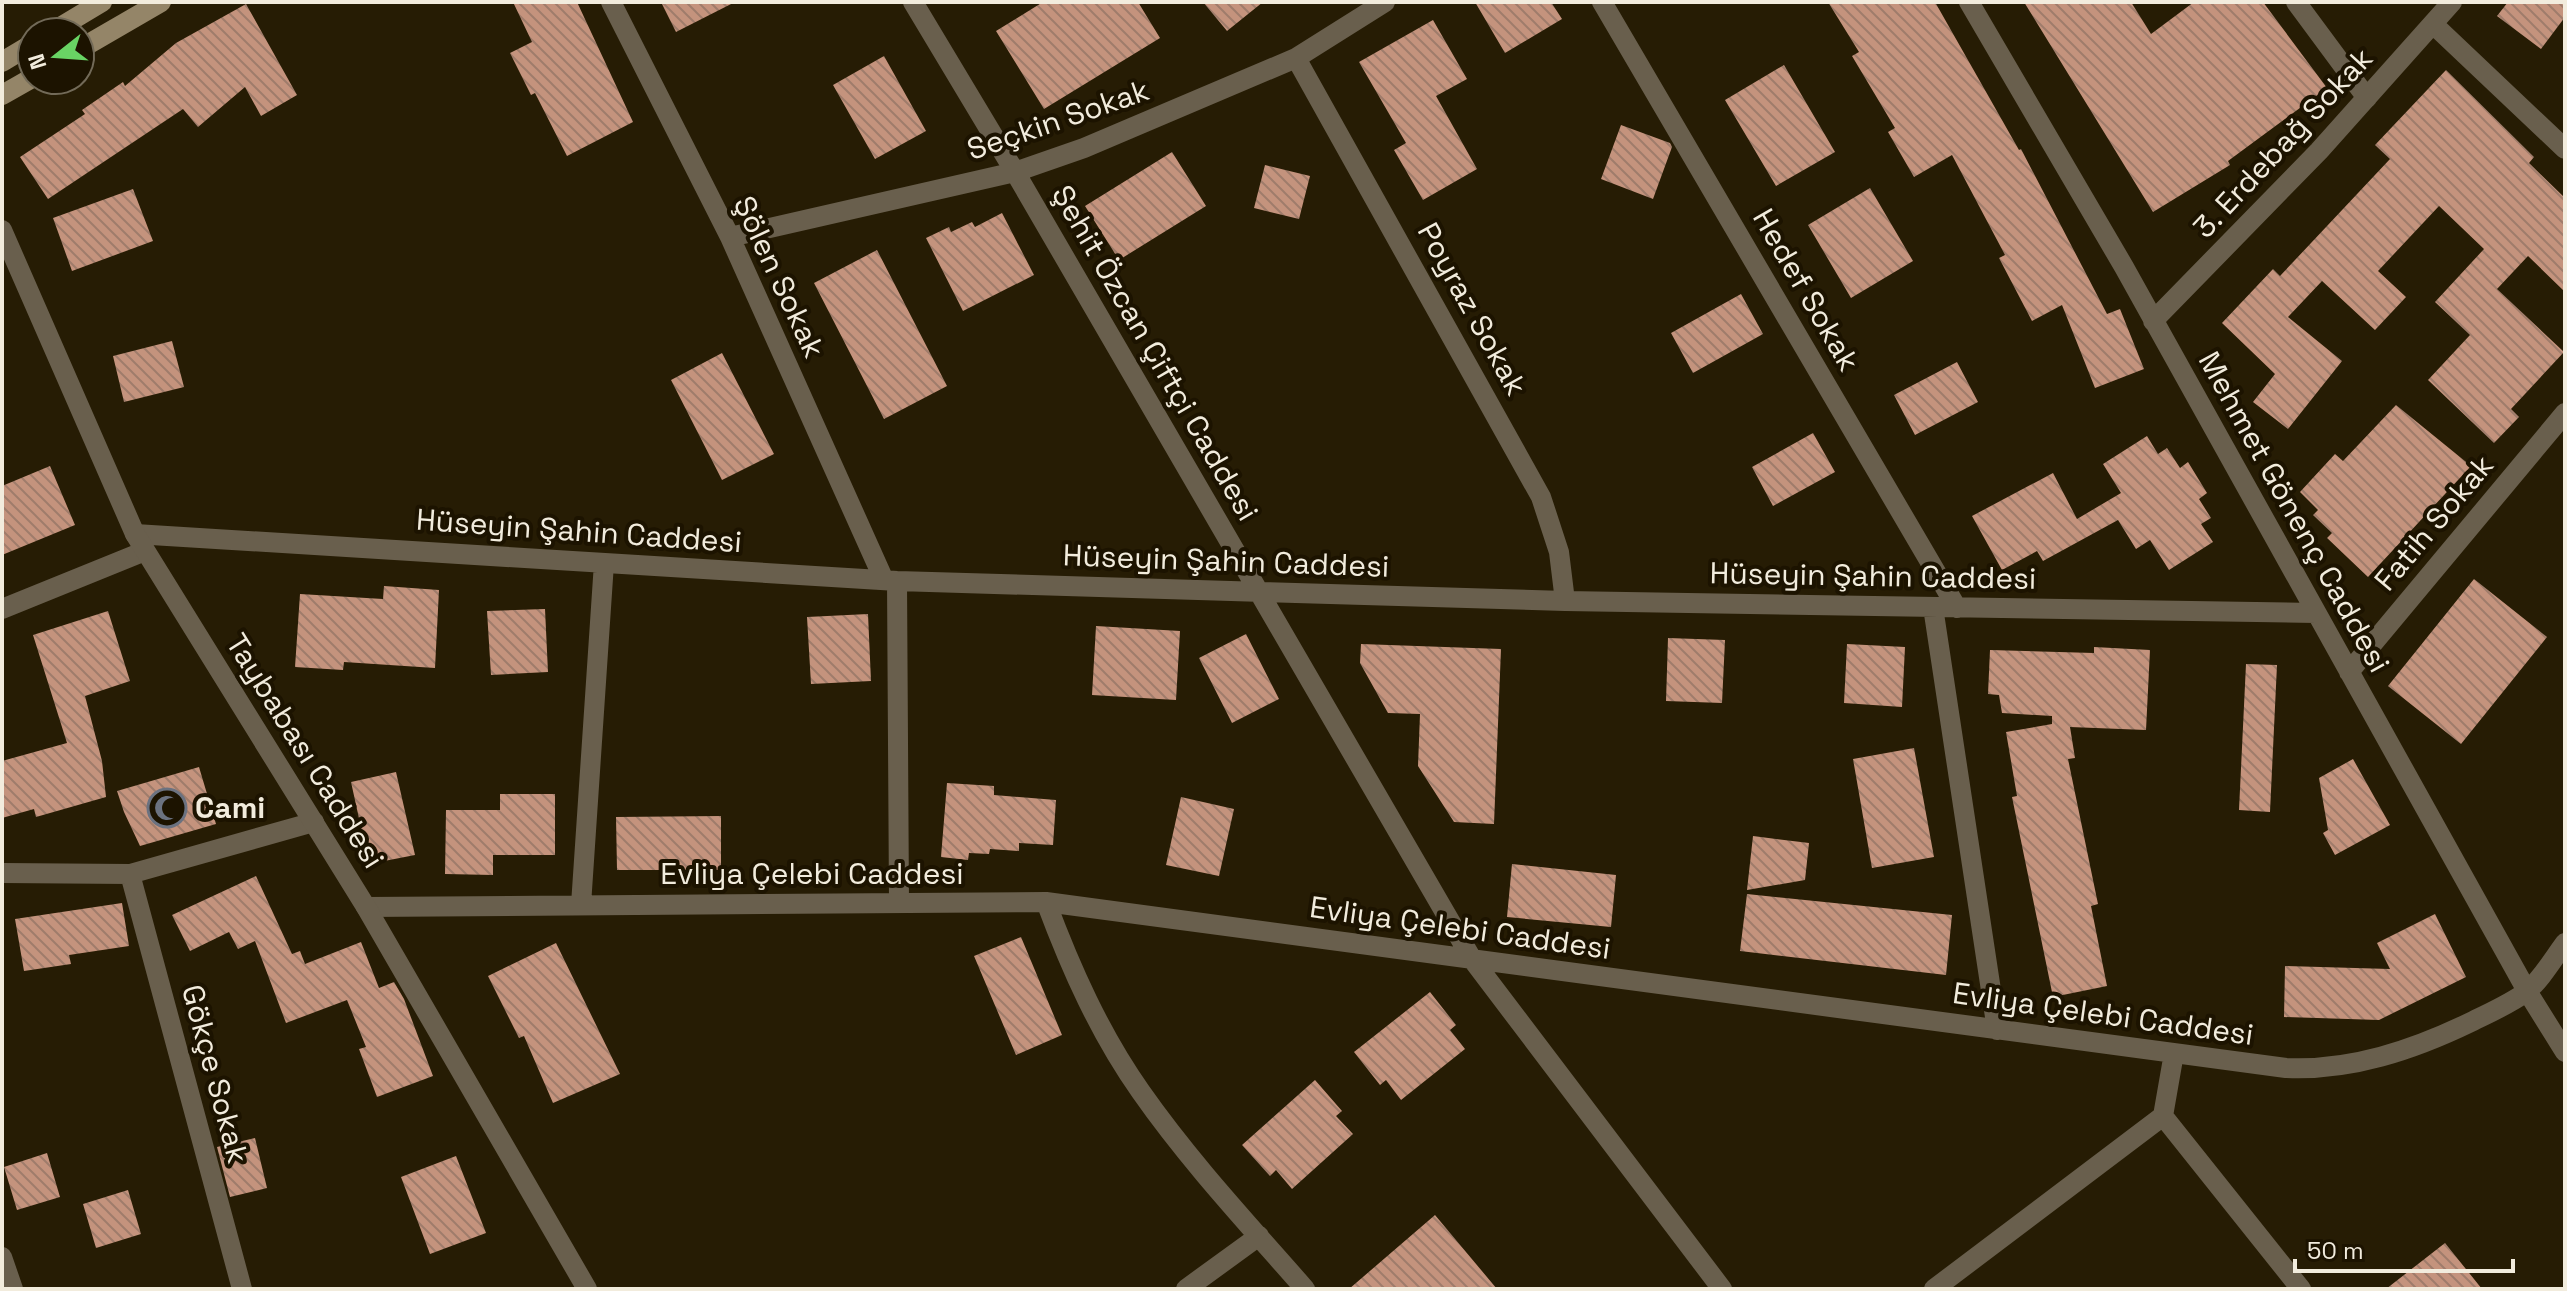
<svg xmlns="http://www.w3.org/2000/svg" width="2567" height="1291" font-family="'Space Grotesk',sans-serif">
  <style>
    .building { fill: url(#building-back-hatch) }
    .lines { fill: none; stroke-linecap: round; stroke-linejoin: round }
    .minor { stroke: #695f4d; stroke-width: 20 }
    .tertiary { stroke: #695f4d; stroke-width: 20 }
    .secondary { stroke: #948568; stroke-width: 20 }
    .labels { text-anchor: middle; stroke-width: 8; stroke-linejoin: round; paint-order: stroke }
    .street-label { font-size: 30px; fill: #f2ecdd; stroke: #1c1300 }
    .poi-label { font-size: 30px; font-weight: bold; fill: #f2ecdd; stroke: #1c1300; text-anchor: start }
  </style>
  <defs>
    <pattern id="building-back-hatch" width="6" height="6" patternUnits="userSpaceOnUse" patternTransform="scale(2)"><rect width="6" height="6" fill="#c4937d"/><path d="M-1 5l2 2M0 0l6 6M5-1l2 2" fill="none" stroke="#9f7c6b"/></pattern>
  </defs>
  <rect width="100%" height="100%" fill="#261c04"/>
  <path class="building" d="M513,2H577L633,122L567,156L535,93L531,95L510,53L532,42Z
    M661,2H735L676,32Z
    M1043,2H1138L1160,38L1044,109L996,31Z
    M1203,2H1263L1227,31Z
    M1475,2H1551L1562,19L1505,53Z
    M1828,2H1935L2019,150L2021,149L2107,314L2120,309L2144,369L2095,388L2062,305L2032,321L1999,258L2005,255L1952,155L1914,177L1888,132L1895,128L1852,56L1859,52Z
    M2024,2H2131L2151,34L2194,2H2263L2327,88L2228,161L2230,165L2153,212Z
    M2508,2H2565V17L2541,49L2497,16Z
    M246,4L297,95L261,116L245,87L198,127L183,109L48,199L20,157L85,114L82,110L123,82L125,86L176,43Z
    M1433,20L1467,79L1436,96L1477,169L1423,200L1394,150L1406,143L1359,62Z
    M884,56L926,131L875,159L833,85Z
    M1784,65L1835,152L1776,186L1725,100Z
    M2446,70L2534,157L2529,163L2565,198V292L2528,256L2497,289L2564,352L2511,409L2519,417L2494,443L2428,380L2470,335L2435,302L2484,249L2439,206L2378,271L2406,297L2375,330L2322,281L2288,317L2342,361L2288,429L2253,402L2275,374L2222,323L2273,269L2280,276L2390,159L2375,145Z
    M1621,125L1670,143L1672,147L1653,199L1601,179Z
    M1172,152L1206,206L1119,260L1085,206Z
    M1265,165L1310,176L1299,219L1254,208Z
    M1870,188L1913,261L1851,298L1808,225Z
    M133,189L153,241L72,271L53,218Z
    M1002,213L1034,275L963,311L926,238L949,227L951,232L972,222L975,227Z
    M877,250L947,386L884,419L814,283Z
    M1741,294L1763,334L1693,373L1671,333Z
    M172,341L184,387L124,402L113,356Z
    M722,353L774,454L722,480L671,380Z
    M1957,362L1978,402L1915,435L1894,395Z
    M2396,405L2471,466L2368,577L2327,538L2332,533L2313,515L2318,510L2300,492L2335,454L2343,461Z
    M1813,433L1835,472L1773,506L1752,467Z
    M2147,436L2158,454L2167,448L2180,468L2188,462L2207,493L2199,499L2211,518L2201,524L2213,542L2169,570L2150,540L2136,549L2118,520L2043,561L2037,551L2002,570L1972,516L2053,473L2077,519L2121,493L2103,464Z
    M50,466L75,525L2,555V486Z
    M2474,579L2547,637L2461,744L2388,686Z
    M384,586L439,590L435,668L344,662L343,670L295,667L300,594L383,599Z
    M545,609L548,672L491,675L487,611Z
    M108,611L130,681L85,696L102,761L106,797L36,817L34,809L2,818V761L67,743L33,635Z
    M868,614L871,681L811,684L807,617Z
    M1096,626L1180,631L1176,700L1092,695Z
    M1246,634L1279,699L1232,723L1199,658Z
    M1668,638L1725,640L1722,703L1666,701Z
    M1361,644L1501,649L1494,824L1454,822L1418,766L1420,714L1388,713L1360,663Z
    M1847,644L1905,647L1902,707L1844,703Z
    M2094,647L2150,650L2146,730L2070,727L2075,758L2068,759L2098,904L2091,906L2107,986L2053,997L2012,797L2017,796L2006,732L2052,724V716L2002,713L1999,695L1988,694L1990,650L2094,653Z
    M2246,664L2277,665L2270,812L2239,810Z
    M1914,748L1934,857L1872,868L1853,759Z
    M2353,759L2390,825L2335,855L2323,833L2328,830L2319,778Z
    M199,767L216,824L140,846L124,812L117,791Z
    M396,772L415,855L369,864L351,782Z
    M947,783L994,786V795L1056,800L1053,845L1019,843V851L990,849L989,854L969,853L968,860L941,857Z
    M500,794H555V855H493V875L445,874L446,810H500Z
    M1181,797L1234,809L1219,876L1166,865Z
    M721,816V870H617L616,817Z
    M1753,836L1809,843L1805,880L1747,890Z
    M1512,864L1616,875L1611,927L1507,917Z
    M256,876L292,954L300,951L305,964L361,942L379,988L394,982L404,999L433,1076L377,1097L359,1049L366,1047L347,1000L286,1023L255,941L238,949L229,932L190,951L172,915Z
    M1747,894L1952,915L1946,975L1740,951Z
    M122,903L129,946L69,955L71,964L24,971L15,919Z
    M2435,914L2466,977L2379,1020L2284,1017L2285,966L2390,969L2377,943Z
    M1021,937L1062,1035L1016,1055L974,956Z
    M556,943L620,1074L553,1103L524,1036L519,1038L488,976Z
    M1430,992L1456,1025L1450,1030L1465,1049L1401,1100L1386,1080L1380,1085L1354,1052Z
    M1315,1080L1342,1111L1336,1116L1353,1134L1292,1189L1276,1170L1270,1176L1242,1145Z
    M255,1138L267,1188L230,1197L217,1147Z
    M47,1153L60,1197L17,1210L4,1167Z
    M456,1156L486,1233L430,1254L401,1177Z
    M128,1190L141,1234L96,1248L83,1204Z
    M1435,1215L1497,1289H1349Z
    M2445,1243L2482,1289H2386Z"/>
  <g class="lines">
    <path class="minor" d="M611,2L730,237L884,580
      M913,2L1015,172L1472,959L1722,1289
      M1602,2L1957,608
      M1969,2L2124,267L2527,991L2565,1052
      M2296,2L2367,98
      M2433,24L2565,149
      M1296,58L1541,497L1559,552L1565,601
      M730,237L1015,172L1084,148L1296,58L1385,2
      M2153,321L2319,151L2452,2
      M135,534L897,581L1565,601L2316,613
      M897,581L899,903
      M1933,607L1997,1030
      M2,609L145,551
      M2349,672L2565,413
      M2,873L130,874L314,822
      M130,874L242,1289
      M1046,902C1071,969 1100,1034 1141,1092C1190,1162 1249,1225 1305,1289
      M581,905L604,563
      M366,907L1046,902L2286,1068C2351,1071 2413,1050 2471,1022C2489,1013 2510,1004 2526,992C2541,980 2553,959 2565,943
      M2163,1116L2301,1289
      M2,1257L13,1289
      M1186,1289L1259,1236
      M1934,1289L2163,1116L2174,1053"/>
    <path class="tertiary" d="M2,230L135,534L366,907L587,1289"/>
    <path class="secondary" d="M52,32L102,2
      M80,49L161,2
      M2,62L32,44
      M2,95L32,78"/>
  </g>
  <defs>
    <symbol id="mosque-ring" viewBox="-11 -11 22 22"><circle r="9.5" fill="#1c1300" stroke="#6b7280" stroke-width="1.5"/><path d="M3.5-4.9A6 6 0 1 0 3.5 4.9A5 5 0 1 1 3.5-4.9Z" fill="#6b7280"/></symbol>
  </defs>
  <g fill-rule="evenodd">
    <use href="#mosque-ring" x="145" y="786" width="44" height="44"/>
  </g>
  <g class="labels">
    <g class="street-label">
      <text transform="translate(1058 120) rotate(-19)" y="10">Seçkin Sokak</text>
      <text transform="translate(2283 143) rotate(-47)" y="10">3. Erdebağ Sokak</text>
      <text transform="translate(779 277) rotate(65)" y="10">Şölen Sokak</text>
      <text transform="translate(1806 290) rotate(60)" y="10">Hedef Sokak</text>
      <text transform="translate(1472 309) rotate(61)" y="10">Poyraz Sokak</text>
      <text transform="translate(1155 353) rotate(60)" y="10">Şehit Özcan Çiftçi Caddesi</text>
      <text transform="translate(2294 512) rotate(61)" y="10">Mehmet Gönenç Caddesi</text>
      <text transform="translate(2434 523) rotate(-50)" y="10">Fatih Sokak</text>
      <text transform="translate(579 531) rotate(4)" y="10">Hüseyin Şahin Caddesi</text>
      <text transform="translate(1226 561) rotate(2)" y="10">Hüseyin Şahin Caddesi</text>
      <text transform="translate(1873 576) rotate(1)" y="10">Hüseyin Şahin Caddesi</text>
      <text transform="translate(305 751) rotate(58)" y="10">Taybabası Caddesi</text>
      <text x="812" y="884">Evliya Çelebi Caddesi</text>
      <text transform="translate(1460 928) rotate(8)" y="10">Evliya Çelebi Caddesi</text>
      <text transform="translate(2103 1014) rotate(8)" y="10">Evliya Çelebi Caddesi</text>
      <text transform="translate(215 1074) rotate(75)" y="10">Gökçe Sokak</text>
    </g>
    <g class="poi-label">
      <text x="195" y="818">Cami</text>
    </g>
  </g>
  <rect width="2567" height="1291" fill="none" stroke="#f2ecdd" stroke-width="8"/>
  <g transform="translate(56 56) rotate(253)"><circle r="38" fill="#1c1300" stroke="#726a58" stroke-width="2"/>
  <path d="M0-6L14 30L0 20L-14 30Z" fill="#69d464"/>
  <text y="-12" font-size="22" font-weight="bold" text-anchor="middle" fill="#f2ecdd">N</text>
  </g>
  <path d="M2295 1259v12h218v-12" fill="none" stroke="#f2ecdd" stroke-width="4"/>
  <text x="2307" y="1259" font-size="24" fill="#f2ecdd" stroke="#1c1300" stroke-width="6" paint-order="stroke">50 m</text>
</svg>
